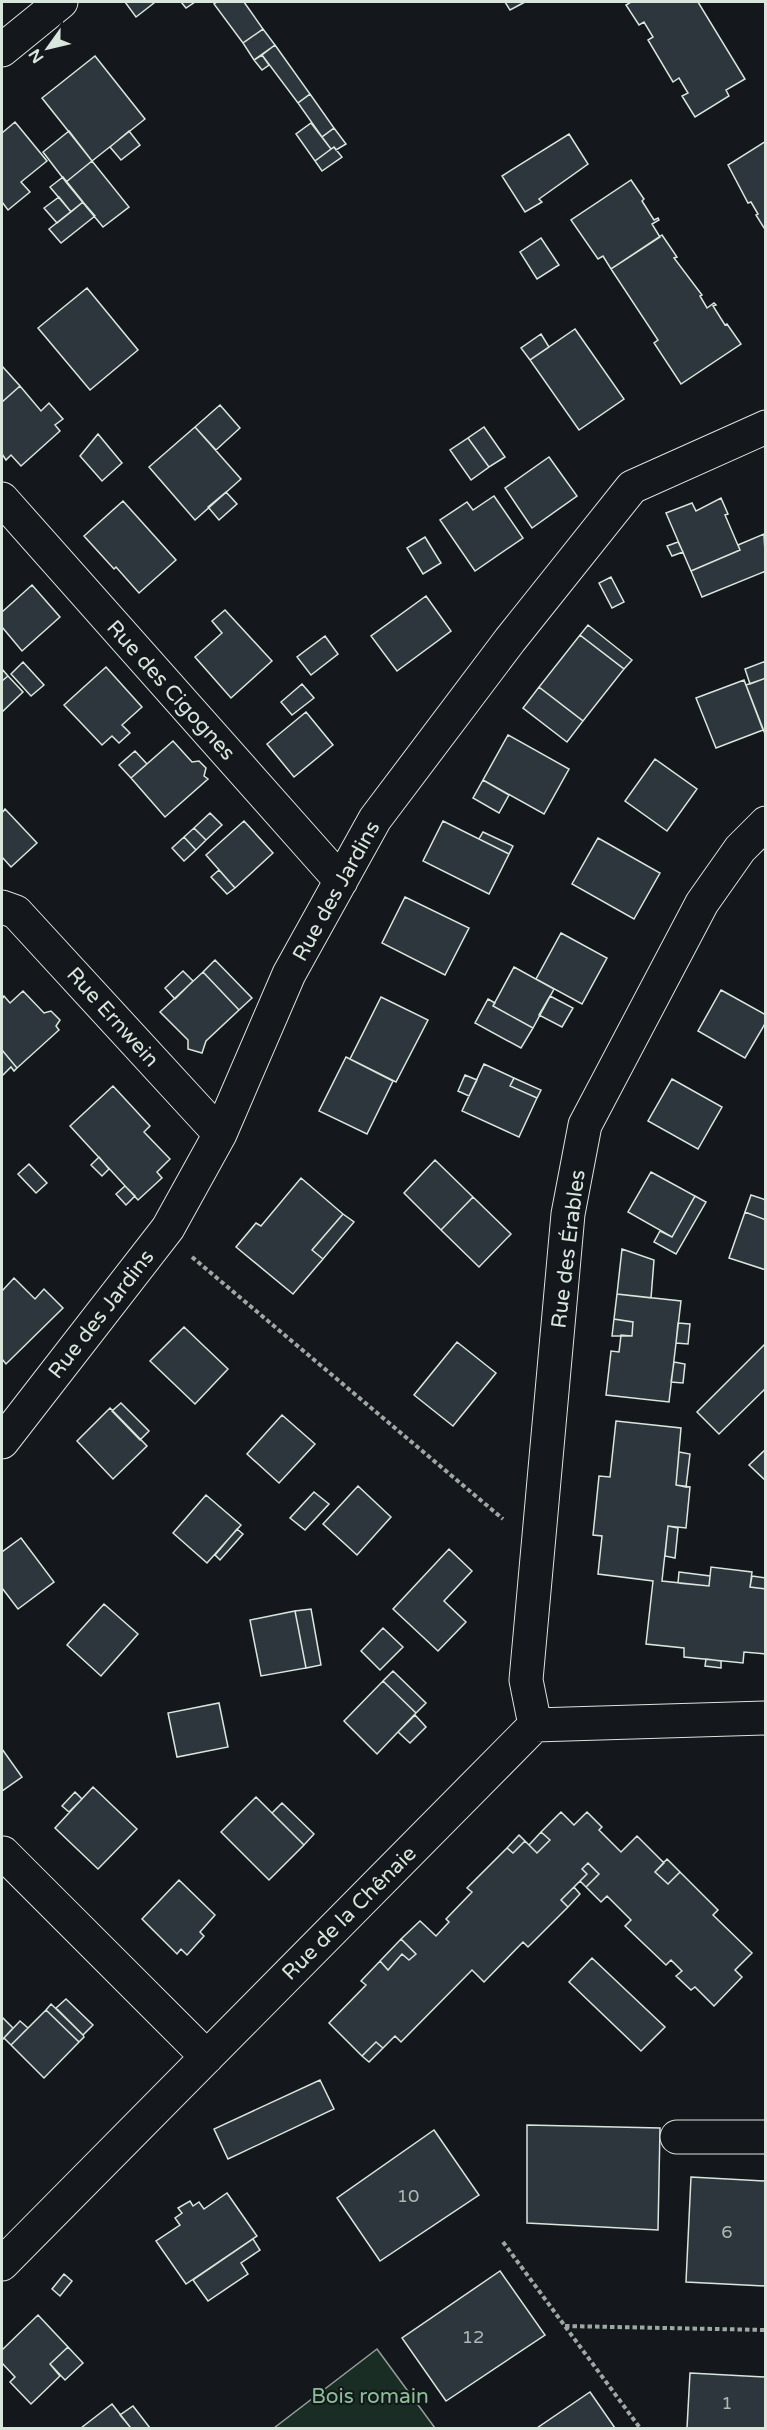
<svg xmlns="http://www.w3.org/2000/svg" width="767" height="2430" font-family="'Varela Round',sans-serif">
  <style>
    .green { fill: #1a2d24; stroke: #939e99; stroke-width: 1.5 }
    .building { fill: #2c363c; stroke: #d8e6dc; stroke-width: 1.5 }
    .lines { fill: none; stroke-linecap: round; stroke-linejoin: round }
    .minor-casing { stroke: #d8e6dc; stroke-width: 35 }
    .path { stroke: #9da8a2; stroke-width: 4; stroke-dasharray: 4.5 3; stroke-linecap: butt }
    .minor { stroke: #14181c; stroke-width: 33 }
    .labels { text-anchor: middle; stroke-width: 4.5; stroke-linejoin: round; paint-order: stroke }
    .number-label { font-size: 18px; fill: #adbab4 }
    .street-label { font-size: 21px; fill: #d8e6dc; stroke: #14181c }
    .park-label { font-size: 21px; fill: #8ac095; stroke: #14181c }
  </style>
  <rect width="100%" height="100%" fill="#14181c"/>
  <path class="green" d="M377,2349L435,2428H274Z"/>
  <path class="building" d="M125,2H153L154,3L136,17Z
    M181,2H195L186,8Z
    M217,2H244L263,29L243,43L214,4Z
    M505,2H525L510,10Z
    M631,2H698L745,79L726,90L729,96L695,117L682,96L688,93L679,78L673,82L648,40L653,37L644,22L639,25L626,5Z
    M263,29L275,45L254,60L243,43Z
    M275,45L310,94L298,103L262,55Z
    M262,55L269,65L262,70L254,60Z
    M95,56L145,119L92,161L42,98Z
    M310,94L334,128L322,137L298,103Z
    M15,122L47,161L21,182L30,192L8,210L2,202V133Z
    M311,123L331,149L315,161L296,134Z
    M334,128L346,144L336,150L334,147L331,149L322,137Z
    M69,131L92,161L66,182L43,152Z
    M129,131L140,145L121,160L110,147Z
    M569,134L588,164L539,199L542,202L525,212L502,176Z
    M766,141V231L756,215L758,214L751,202L748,203L728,165Z
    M334,147L342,157L322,171L315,161Z
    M92,161L129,207L103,227L66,182Z
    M63,177L83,202L71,212L50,187Z
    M631,180L644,199L642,201L654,220L658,218L659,220L652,224L660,237L611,269L603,256L598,259L571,220Z
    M59,197L71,212L57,223L44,208Z
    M83,202L95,216L61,243L49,229Z
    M662,235L677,257L674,258L702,295L700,296L707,308L714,303L716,305L713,306L725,325L727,324L741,344L681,384L654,343L658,340L611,269Z
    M541,238L559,265L537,279L520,252Z
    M87,288L138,350L90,390L38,328Z
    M575,329L624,399L579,430L530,360Z
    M541,334L549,347L530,360L521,348Z
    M2,366L20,386L2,402Z
    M20,386L41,411L49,403L63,419L55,425L60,431L21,466L11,455L6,460L2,454V402Z
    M220,405L240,428L216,450L195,427Z
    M195,427L241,479L195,520L149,467Z
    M484,427L505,457L489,467L468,438Z
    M98,434L122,463L102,481L80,456Z
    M468,438L489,467L471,480L450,450Z
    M549,457L577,496L532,528L505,488Z
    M226,492L237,504L219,520L208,507Z
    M494,496L523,538L475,571L440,520L467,502L473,510Z
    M721,498L728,514L725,515L740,550L691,571L666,513L692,503L696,511Z
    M123,501L176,560L139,593L116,567L114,569L84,536Z
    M764,534L766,571L702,597L691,571L740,550L738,545Z
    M425,537L441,563L423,574L407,548Z
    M678,542L683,552L672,556L667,546Z
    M611,577L624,602L612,608L599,583Z
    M32,585L60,617L22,651L2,627V612Z
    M426,596L451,631L397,671L371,636Z
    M225,610L272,661L231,698L195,657L222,633L212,621Z
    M588,625L632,660L624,669L580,635Z
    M580,635L624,669L583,721L539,687Z
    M325,636L338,654L311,675L297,657Z
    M766,661V678L750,684L745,669Z
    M23,662L44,685L31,696L11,674Z
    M106,667L142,707L122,725L130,733L119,743L112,736L102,745L64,705Z
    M2,669L8,676L2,681Z
    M8,676L23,692L2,712V681Z
    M766,678V734H765L746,685Z
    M744,680L763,730L716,748L696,698Z
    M302,684L314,698L292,715L281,702Z
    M539,687L583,721L567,742L523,708Z
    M306,712L333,745L294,777L267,744Z
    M508,735L569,769L544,814L483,780Z
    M173,741L192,762L199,761L206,768L204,776L208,779L165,817L131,778Z
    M135,751L147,764L131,778L119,765Z
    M655,759L697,789L667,831L625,801Z
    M483,780L509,795L499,813L473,798Z
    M5,809L37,843L11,867L2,857V813Z
    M210,813L222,825L206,840L194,828Z
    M244,821L273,853L235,888L206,855Z
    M443,821L509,854L489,894L423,861Z
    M194,828L206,840L196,850L184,837Z
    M483,832L513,846L509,854L479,839Z
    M184,837L196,850L184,861L172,848Z
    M598,838L660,873L634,919L572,884Z
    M219,870L235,888L227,894L211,877Z
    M405,897L469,928L445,975L382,943Z
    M561,933L607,958L582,1004L536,979Z
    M215,960L252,998L239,1010L203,972Z
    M514,967L554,989L533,1028L493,1006Z
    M183,971L193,981L175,999L165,988Z
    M203,972L239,1010L206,1041L202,1053L188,1049V1040L160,1012Z
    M721,990L766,1015V1022L745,1058L698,1031Z
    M23,991L44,1013L51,1011L60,1020L56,1026L59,1030L17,1068L2,1050V999L4,996L10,1003Z
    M550,996L573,1008L562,1027L539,1015Z
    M381,997L428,1020L396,1082L350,1059Z
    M488,999L495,1003L493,1006L533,1028L521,1048L475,1023Z
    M2,1050L17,1068L14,1071L11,1067L2,1076Z
    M346,1057L393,1081L367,1134L319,1111Z
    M484,1064L514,1078L510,1086L537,1098L519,1137L462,1111Z
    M465,1075L477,1080L469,1096L458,1091Z
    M514,1078L541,1090L537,1098L510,1086Z
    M672,1079L722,1107L698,1149L648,1121Z
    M113,1086L150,1126L144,1132L170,1159L157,1172L162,1178L138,1200L70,1126Z
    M99,1157L109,1169L102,1176L91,1165Z
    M435,1160L473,1197L441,1230L404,1193Z
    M29,1164L47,1183L36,1193L18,1174Z
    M651,1172L695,1196L672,1237L628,1212Z
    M301,1178L343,1214L312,1250L323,1259L293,1294L236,1247L256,1223L261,1226Z
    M125,1186L135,1196L126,1205L116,1194Z
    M751,1195L766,1200V1220L745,1212Z
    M695,1196L706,1202L676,1254L654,1242L660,1231L672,1237Z
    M473,1197L511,1234L479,1267L441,1230Z
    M745,1212L766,1220V1270L729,1258Z
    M343,1214L354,1222L323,1259L312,1250Z
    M622,1249L654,1260L651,1298L617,1294Z
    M14,1278L35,1299L44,1289L63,1308L6,1364L2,1359V1291Z
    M617,1294L681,1301L669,1402L606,1395L611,1351L619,1352L621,1335L632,1336L633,1322L614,1319Z
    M614,1319L633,1322L632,1336H612Z
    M678,1323L690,1324L688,1344L676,1343Z
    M184,1327L228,1369L195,1404L150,1361Z
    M457,1342L496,1373L453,1426L414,1395Z
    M766,1343V1388L719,1434L697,1412Z
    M674,1362L685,1364L683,1383L671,1382Z
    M121,1403L149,1431L140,1440L112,1411Z
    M110,1408L147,1446L113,1479L77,1441Z
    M282,1415L315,1444L279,1483L247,1454Z
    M616,1421L681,1428L676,1485L690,1487L686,1528L668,1526L662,1581L709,1586L711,1567L752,1572L750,1587L766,1589V1654L744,1652L743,1663L684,1657V1648L646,1644L653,1581L598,1574L602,1536L593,1535L599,1476L610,1477Z
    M766,1449V1481L749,1465Z
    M679,1452L690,1454L686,1487L676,1485Z
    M358,1486L391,1517L357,1555L323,1524Z
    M314,1492L329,1504L305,1530L290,1518Z
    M206,1495L241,1525L207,1563L173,1533Z
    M668,1526L678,1528L675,1558L665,1556Z
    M237,1529L243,1534L220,1560L215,1555Z
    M21,1538L54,1582L18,1609L2,1588V1552Z
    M449,1549L472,1571L444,1601L466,1622L438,1651L393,1609Z
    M679,1572L710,1576L709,1586L678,1583Z
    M752,1576L766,1578V1589L750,1587Z
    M104,1604L138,1634L101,1676L67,1645Z
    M311,1609L321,1665L306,1668L295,1611Z
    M295,1611L306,1668L261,1676L250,1620Z
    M383,1628L403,1647L380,1670L361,1651Z
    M706,1659L721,1661V1668L705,1666Z
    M393,1671L426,1703L416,1713L383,1681Z
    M383,1681L416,1713L377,1754L344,1721Z
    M219,1703L228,1747L177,1757L168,1713Z
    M415,1715L426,1727L410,1743L398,1732Z
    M2,1749L22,1777L2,1791Z
    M93,1787L137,1829L98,1869L55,1828Z
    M75,1792L82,1799L69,1812L62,1806Z
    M256,1797L304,1845L269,1880L221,1832Z
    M282,1803L314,1834L304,1845L272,1813Z
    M561,1812L574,1825L587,1812L602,1827L599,1830L621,1852L637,1836L664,1863L655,1872L668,1884L680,1872L718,1910L713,1915L752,1953L735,1970L742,1977L714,2006L695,1987L691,1990L676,1976L682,1971L671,1960L666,1965L625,1926L631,1920L607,1896L601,1902L586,1887L599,1874L588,1863L582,1869L587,1874L561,1900L568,1907L528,1947L523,1942L484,1982L472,1970L401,2042L395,2036L383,2048L376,2042L362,2056L329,2023L366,1985L361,1981L380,1961L388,1970L402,1954L409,1960L416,1954L401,1939L420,1921L436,1936L449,1922L446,1919L472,1892L467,1888L507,1848L513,1853L525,1841L537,1853L550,1840L541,1832Z
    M541,1832L550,1840L537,1853L529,1845Z
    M519,1835L525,1841L513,1853L507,1848Z
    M667,1859L680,1872L668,1884L655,1872Z
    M588,1863L599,1874L586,1887L580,1881L587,1874L582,1869Z
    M179,1880L215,1915L200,1932L204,1936L187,1955L181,1949L177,1954L142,1919Z
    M574,1887L580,1894L568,1907L561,1900Z
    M401,1939L416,1954L409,1960L402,1954L388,1970L380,1961Z
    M592,1958L665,2027L641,2051L569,1982Z
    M66,1999L93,2025L83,2035L56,2008Z
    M51,2004L83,2035L84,2037L79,2042L46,2010Z
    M46,2010L79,2042L44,2078L11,2045Z
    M2,2017L13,2028L2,2040Z
    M20,2021L28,2028L11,2045L4,2038Z
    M376,2042L383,2048L369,2062L362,2056Z
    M320,2080L334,2109L228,2159L214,2129Z
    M527,2125L660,2128L658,2230L527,2223Z
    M434,2130L479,2195L380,2261L337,2198Z
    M691,2177L766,2181V2286L686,2282Z
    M227,2193L257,2236L186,2284L156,2241L180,2225L175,2218L182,2213L178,2208L190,2201L193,2206L199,2202L204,2209Z
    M253,2239L260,2250L241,2263L248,2274L208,2301L193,2280Z
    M500,2271L545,2335L446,2401L402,2338Z
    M64,2274L72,2281L60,2296L52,2289Z
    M38,2315L68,2347L50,2364L60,2376L31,2404L10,2382L15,2377L2,2363V2350Z
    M68,2347L83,2363L65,2380L50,2364Z
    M690,2373L766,2377V2428H687Z
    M590,2392L615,2428H537Z
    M112,2404L130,2427L128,2428H81Z
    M133,2406L150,2428H128L130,2427L120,2415Z"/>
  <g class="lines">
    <defs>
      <path id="minor" d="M2,50L61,2
        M2,499L341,881
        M2,907L16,912L220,1134
        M2,1442L168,1228L220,1134L289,974L375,819L510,640L632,487L766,427
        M535,1725L526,1680L568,1214L585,1125L702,903L740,849L766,823
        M3,1853L207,2057
        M677,2137H766
        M2,2264L535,1725L766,1718"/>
    </defs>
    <use href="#minor" class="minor-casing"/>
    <path class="path" d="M192,1257L503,1519
      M503,2242L640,2428
      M565,2326L766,2330"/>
    <use href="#minor" class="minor"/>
  </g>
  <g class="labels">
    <g class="number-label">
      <text x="408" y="2202">10</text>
      <text x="727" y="2238">6</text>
      <text x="473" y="2343">12</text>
      <text x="727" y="2409">1</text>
    </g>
    <g class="street-label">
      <text transform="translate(171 690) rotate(48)" y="7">Rue des Cigognes</text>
      <text transform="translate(336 891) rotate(-61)" y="7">Rue des Jardins</text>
      <text transform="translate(113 1017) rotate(48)" y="7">Rue Ernwein</text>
      <text transform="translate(568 1249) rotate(-83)" y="7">Rue des Érables</text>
      <text transform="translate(101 1314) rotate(-52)" y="7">Rue des Jardins</text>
      <text transform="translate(349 1913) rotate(-45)" y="7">Rue de la Chênaie</text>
    </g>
    <g class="park-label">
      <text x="370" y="2403">Bois romain</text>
    </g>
  </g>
  <rect width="767" height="2430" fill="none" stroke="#d8e6dc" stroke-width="6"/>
  <g transform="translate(48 48) rotate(236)" stroke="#14181c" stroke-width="4.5" paint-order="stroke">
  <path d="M0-4.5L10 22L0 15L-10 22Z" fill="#d8e6dc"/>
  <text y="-9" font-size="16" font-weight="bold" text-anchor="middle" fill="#d8e6dc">N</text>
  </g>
</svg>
